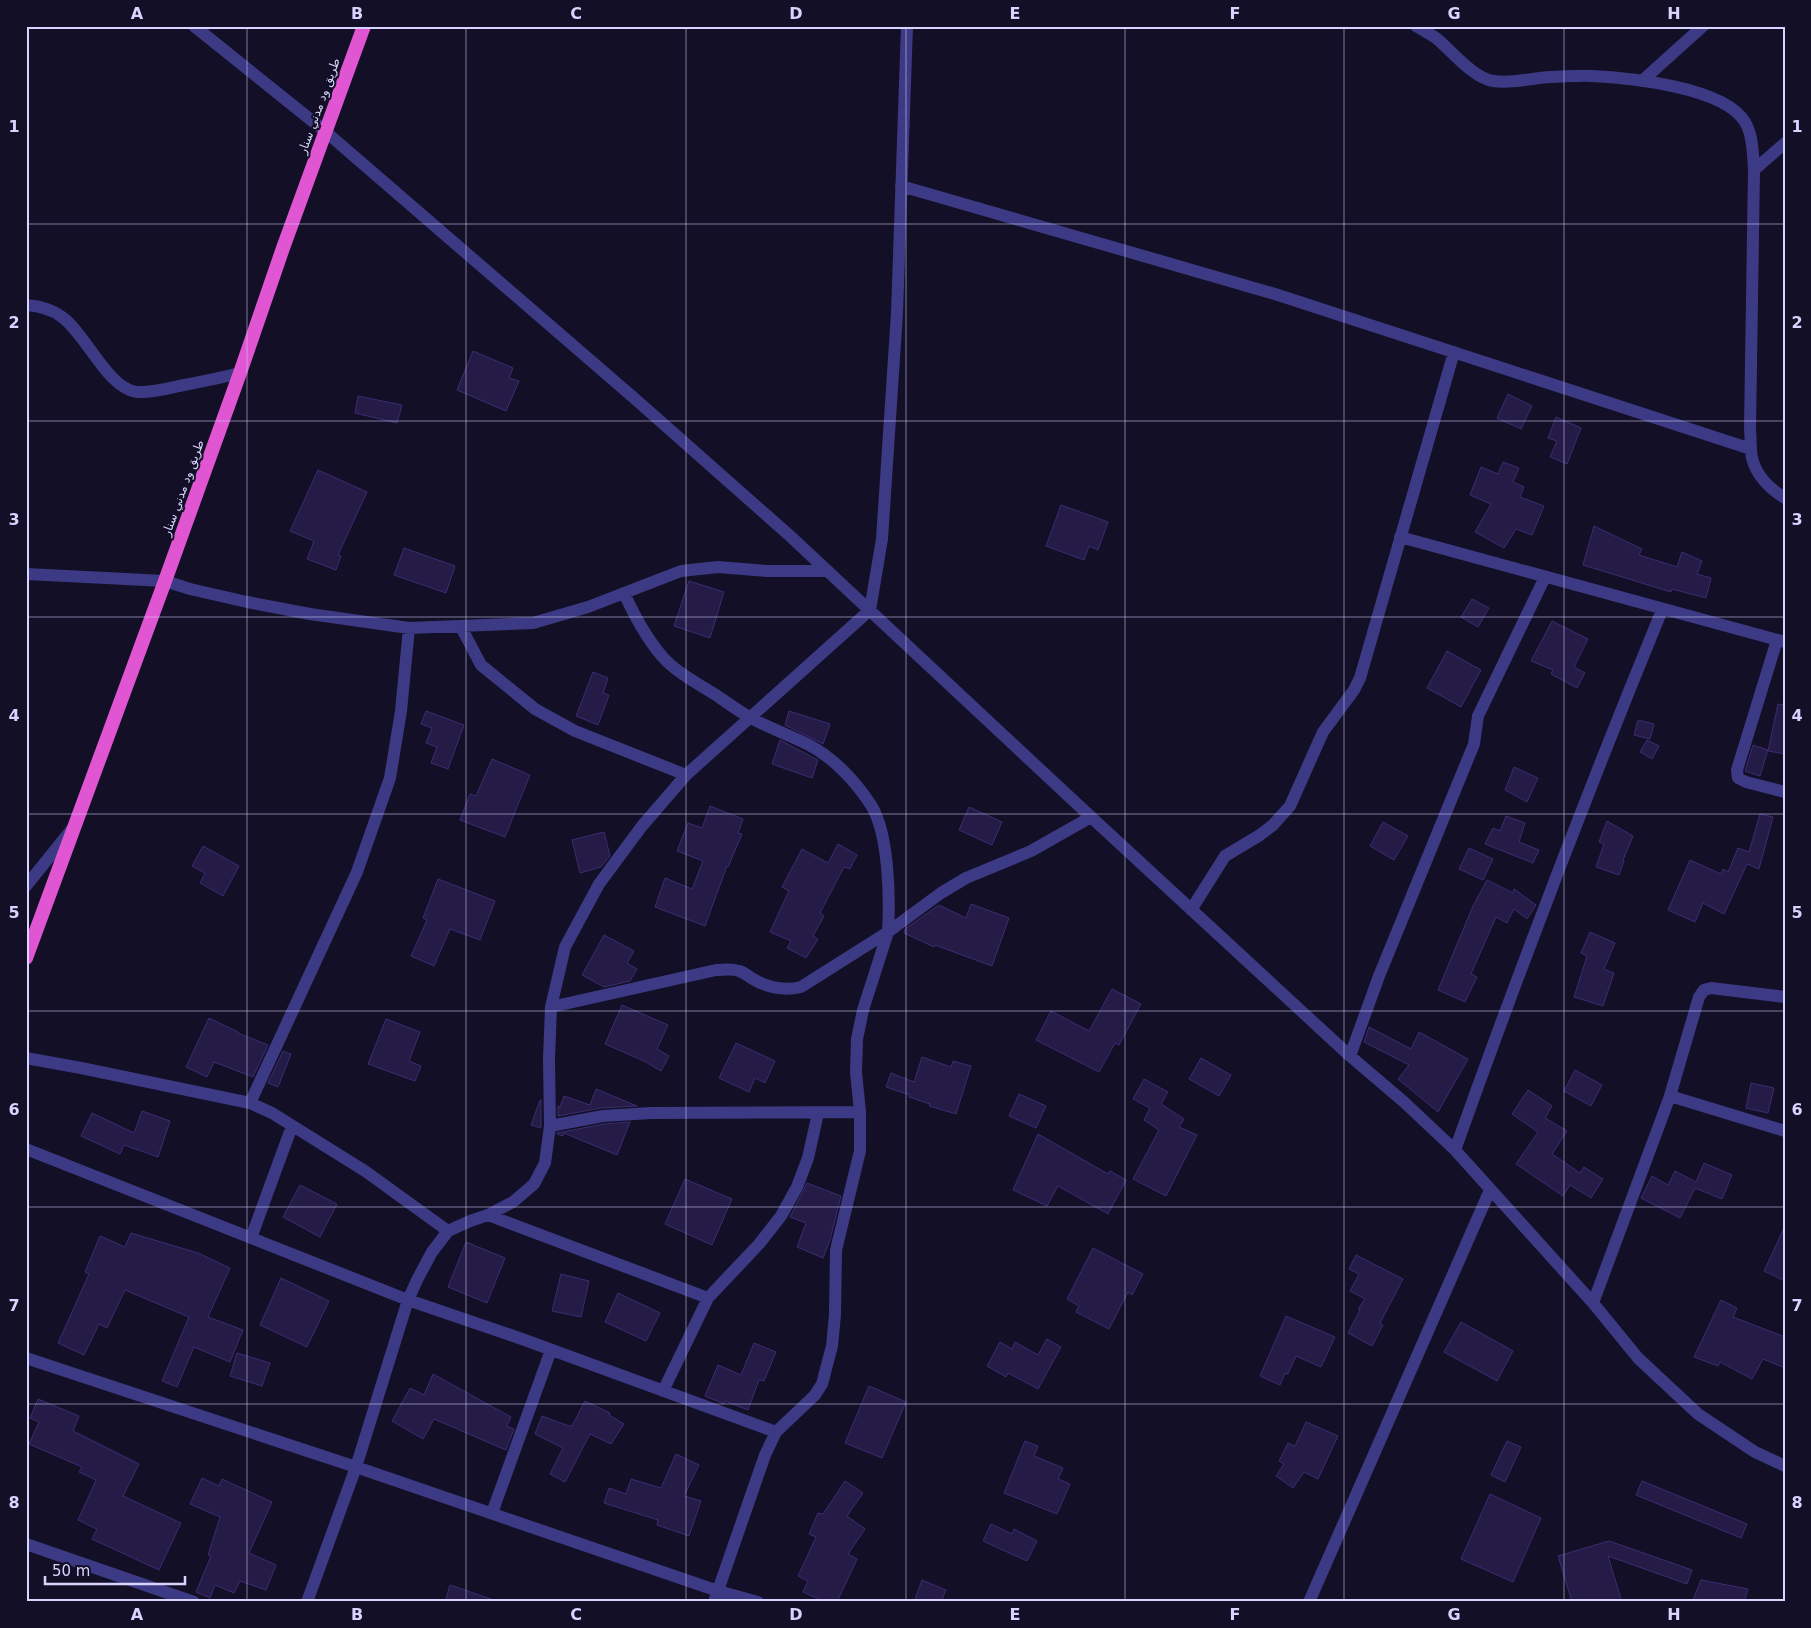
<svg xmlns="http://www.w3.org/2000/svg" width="1811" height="1628" font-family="'DejaVu Sans','Noto Naskh Arabic',sans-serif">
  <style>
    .building { fill: #241b47; stroke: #3b2d73 }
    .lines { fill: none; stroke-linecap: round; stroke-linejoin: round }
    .minor { stroke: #3d3a85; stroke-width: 12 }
    .trunk { stroke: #e055d1; stroke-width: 14 }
    .grid { fill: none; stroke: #d9d4ff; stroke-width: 1; stroke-opacity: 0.55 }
    .labels { text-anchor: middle; stroke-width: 4; stroke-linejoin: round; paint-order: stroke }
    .street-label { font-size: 12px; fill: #d9d4ff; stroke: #130f26 }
    .neatline { fill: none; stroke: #d9d4ff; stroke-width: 2 }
    .grid-label { font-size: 16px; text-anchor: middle; font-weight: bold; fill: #d9d4ff }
  </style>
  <rect width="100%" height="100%" fill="#130f26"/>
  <path class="building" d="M473,351L513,368L509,378L519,381L506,411L457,390Z
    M1508,394L1532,406L1521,429L1497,418Z
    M358,396L402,405L397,423L355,413Z
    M1556,417L1581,428L1567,464L1550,457L1557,441L1548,438Z
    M1503,462L1519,468L1513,482L1524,487L1520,497L1544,506L1532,535L1516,529L1504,548L1475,532L1491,504L1470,495L1481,467L1498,474Z
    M318,470L367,492L338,555L341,556L336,570L307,559L314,541L290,531Z
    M1061,505L1108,522L1098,550L1089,546L1084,560L1046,546Z
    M1594,526L1642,549L1639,555L1677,567L1682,552L1702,561L1697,574L1711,578L1706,598L1672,589L1671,592L1583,565Z
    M404,548L455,566L446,593L394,575Z
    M689,581L724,592L710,638L674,626Z
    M1472,599L1489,608L1478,627L1461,617Z
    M1552,621L1588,639L1574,667L1585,673L1577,688L1551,674L1553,670L1531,661Z
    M1447,651L1481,670L1461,707L1427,688Z
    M593,672L608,678L603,693L609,695L598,725L576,716Z
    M1778,704L1785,705V754L1768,751Z
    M426,711L464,725L448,769L431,763L437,747L426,743L432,728L421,724Z
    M789,711L830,724L823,744L785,725Z
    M1638,720L1654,724L1650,739L1634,735Z
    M780,740L818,760L812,778L772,764Z
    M1647,740L1659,746L1652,759L1640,752Z
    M1753,745L1768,750L1760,776L1745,771Z
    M492,759L530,775L505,837L460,820L470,794L476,796Z
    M1514,767L1538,778L1527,802L1505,790Z
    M710,806L743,819L738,833L742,834L728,867L727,866L705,926L655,907L665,878L692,889L703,861L677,851L688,823L702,828Z
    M969,807L1002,822L992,845L959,830Z
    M1760,814L1773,817L1759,869L1747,864L1724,914L1703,903L1695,922L1668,910L1690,860L1721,874L1723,869L1728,872L1738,848L1749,852Z
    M1506,816L1525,823L1519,842L1539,850L1533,863L1485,844L1493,828L1500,831Z
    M1607,821L1633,836L1623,860L1624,861L1619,875L1596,867L1604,844L1599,842Z
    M1383,822L1408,836L1394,860L1370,846Z
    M604,832L610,856L601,867L580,873L572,840Z
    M838,844L857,855L850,869L844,867L820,913L824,916L813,936L818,939L806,958L787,948L791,941L770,932L789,891L782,887L802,849L828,863Z
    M203,846L239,866L223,896L200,883L205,873L192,866Z
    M1469,848L1493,859L1483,880L1459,869Z
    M438,879L495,901L480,940L450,929L434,966L411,956L427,920L423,918Z
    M1487,880L1513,893L1514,889L1536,905L1527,919L1514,909L1507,923L1496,917L1471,974L1477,977L1465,1002L1438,990L1473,906Z
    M971,904L1009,918L992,966L935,945L934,947L904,933L905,929L939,905L966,918Z
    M1590,932L1615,943L1604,969L1614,973L1603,1006L1574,997L1587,956L1581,953Z
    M604,935L634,951L627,963L637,969L630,981L604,987L582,975Z
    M1112,989L1141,1004L1119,1045L1115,1043L1099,1072L1036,1040L1051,1011L1089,1031Z
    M622,1005L668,1025L657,1049L669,1056L661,1071L644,1061L605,1044Z
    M209,1018L238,1032V1033L268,1045L253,1077L214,1062L207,1077L186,1067Z
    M386,1019L420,1032L409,1061L421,1066L415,1081L368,1064Z
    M1369,1027L1411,1049L1419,1032L1468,1059L1438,1112L1398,1079L1409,1065L1364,1042Z
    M736,1043L775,1061L765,1083L755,1078L749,1092L719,1078Z
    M283,1051L291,1054L278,1087L268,1083Z
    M922,1057L951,1067L953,1061L971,1066L956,1114L929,1106L930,1104L909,1097L910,1095L886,1087L891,1073L914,1082Z
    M1201,1058L1231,1075L1219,1096L1189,1079Z
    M1575,1070L1602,1085L1591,1106L1564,1091Z
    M1144,1079L1168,1092L1161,1104L1184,1119L1179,1127L1197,1135L1166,1196L1133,1179L1159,1130L1144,1120L1150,1108L1133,1099Z
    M1751,1083L1774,1088L1768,1113L1746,1108Z
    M596,1089L637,1106L601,1108L558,1116V1106L560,1107L564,1096L590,1105Z
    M1528,1090L1552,1106L1545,1118L1567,1131L1552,1154L1580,1173L1584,1167L1603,1179L1591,1198L1570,1185L1563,1196L1516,1164L1538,1132L1512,1114Z
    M1019,1094L1046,1106L1036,1128L1009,1116Z
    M540,1100H541V1128L531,1125Z
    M142,1111L170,1121L158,1157L124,1145L120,1154L81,1136L92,1113L134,1133Z
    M630,1122L617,1155L564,1133L563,1136L557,1134V1133L604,1124Z
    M1038,1134L1108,1174L1110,1171L1126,1180L1108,1214L1058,1186L1047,1206L1013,1190Z
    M1704,1163L1732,1175L1722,1199L1695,1188L1680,1218L1641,1198L1652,1176L1668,1185L1675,1171L1696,1182Z
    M685,1179L732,1199L712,1245L665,1224Z
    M807,1183L841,1196L830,1240L823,1258L797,1247L806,1223L790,1217Z
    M300,1185L337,1204L320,1237L283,1217Z
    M1785,1226V1281L1764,1271Z
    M131,1233L198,1253L230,1268L208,1317L243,1330L230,1362L194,1347L177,1387L162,1381L189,1317L125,1290L107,1328L99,1324L84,1355L58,1343L89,1274L85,1272L100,1236L125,1247Z
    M466,1242L505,1258L487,1303L448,1287Z
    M1093,1248L1143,1274L1132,1295L1128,1292L1109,1329L1076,1312L1079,1306L1067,1299Z
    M1356,1255L1403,1279L1380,1323L1383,1325L1372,1346L1348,1333L1360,1310L1358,1309L1365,1299L1350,1291L1359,1274L1349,1269Z
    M561,1274L589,1281L581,1317L552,1311Z
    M281,1278L329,1301L307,1347L260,1325Z
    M618,1293L660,1313L646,1341L605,1322Z
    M1721,1300L1737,1308L1733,1317L1785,1337V1368L1763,1359L1752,1379L1720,1362L1718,1366L1694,1357Z
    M1286,1316L1335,1337L1321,1367L1296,1356L1288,1374L1285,1373L1280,1385L1260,1376Z
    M1461,1322L1513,1351L1497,1381L1444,1352Z
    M1047,1339L1061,1347L1038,1389L1008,1373L1006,1377L987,1366L1000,1342L1012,1349L1015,1342L1038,1355Z
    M754,1343L776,1352L764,1381L759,1380L748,1410L725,1401L724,1404L705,1396L718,1365L741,1375Z
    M237,1353L270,1363L262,1386L230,1376Z
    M433,1374L511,1417L507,1426L514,1429L506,1450L434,1419L423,1439L392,1421L410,1388L424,1395Z
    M869,1386L906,1402L882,1458L845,1443Z
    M38,1399L79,1416L73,1431L139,1464L123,1496L181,1523L159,1570L92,1539L97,1529L78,1520L96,1480L79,1472L82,1467L29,1444L39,1422L30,1418Z
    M585,1401L610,1413L609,1415L624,1424L611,1444L590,1434L565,1482L550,1474L563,1448L535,1434L542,1416L569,1426H572Z
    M1306,1422L1338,1436L1318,1479L1304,1472L1293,1488L1276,1476L1284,1464L1279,1461L1288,1443L1295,1446Z
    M1025,1441L1038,1446L1034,1456L1063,1468L1058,1479L1070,1484L1057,1514L1004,1493Z
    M1507,1441L1521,1447L1505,1482L1491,1475Z
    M676,1454L699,1465L684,1496L701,1501L689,1536L657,1525L658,1520L604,1503L609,1488L626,1494L631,1479L661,1488Z
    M202,1478L219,1486L222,1479L272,1502L249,1553L276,1565L266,1590L240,1581L234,1593L215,1585L210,1598L196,1592L211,1556L208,1555L220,1517L190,1504Z
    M845,1481L863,1493L847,1516L865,1529L848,1554L857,1559L837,1602H825L803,1592L808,1581L798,1576L816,1537L809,1534L818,1513L823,1514Z
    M1642,1481L1747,1524L1741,1538L1636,1495Z
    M1490,1494L1541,1518L1513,1582L1461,1559Z
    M991,1524L1012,1534L1014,1529L1037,1541L1027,1561L983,1541Z
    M1609,1541L1692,1570L1687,1584L1608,1556L1622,1602H1572L1558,1556Z
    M922,1580L946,1590L941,1602H914Z
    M1701,1580L1748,1589L1744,1602H1692Z
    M450,1585L491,1599L490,1602H445Z"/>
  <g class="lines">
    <path class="minor" d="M194,26L326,132L634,398L789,535L1091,817L1350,1056L1404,1102L1455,1150L1593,1303L1638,1358L1698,1414L1755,1452L1785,1466
      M1416,26C1423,30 1430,34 1436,38C1452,51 1473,78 1493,81C1513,84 1531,78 1550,77C1564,77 1578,75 1592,76C1630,78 1724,87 1745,122C1753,135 1753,156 1754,170L1750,429C1751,438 1750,449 1752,458C1756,475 1770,489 1785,498
      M1642,81L1703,26
      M1754,170L1785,143
      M901,186L1275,294L1751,449
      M26,305C39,306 52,309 62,317C86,334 108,389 137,392C152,393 166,389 179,386C200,382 220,378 240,373
      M1400,537L1785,642
      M26,574L165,581L190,589L247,602L310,614L409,628L533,623L588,607L681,571L718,567L767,571H828
      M461,627L481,665L535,709L575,731L686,775
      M1777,640L1737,770L1738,778L1746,782L1785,792
      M26,886L72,829
      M1191,910L1225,856L1260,835L1273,825L1290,806L1323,732L1354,690L1360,678L1454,352
      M551,1007L716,970C724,970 731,968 739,971C744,972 748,976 753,979C768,988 784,991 801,987L888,932C890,898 889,834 871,805C856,782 834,758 809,745C790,735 769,728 751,718C740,712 729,704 719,697C700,685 675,672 661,655C645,636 634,615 624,593
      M1350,1056L1379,976L1474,744L1478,716L1545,577
      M26,1058L81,1068L250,1103L272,1113L365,1171L448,1231
      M1670,1096L1785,1131
      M250,1103L357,872L390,778L401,711L409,628
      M550,1126L603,1116L651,1113L860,1112
      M26,1149L408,1300L522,1339L776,1432
      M1455,1150C1520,968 1589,788 1662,610
      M488,1215L708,1298
      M251,1238L292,1126
      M1593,1303L1670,1096L1699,997L1704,990L1711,988L1785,997
      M26,1358L356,1467L718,1591L758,1602
      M663,1391L708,1298L759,1244L781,1216L797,1187L808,1158L818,1113
      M492,1513L551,1350
      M26,1544L194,1602
      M307,1602L356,1467L408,1300L418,1278L432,1252L448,1231L470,1221L488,1215L513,1202L534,1184L545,1163L550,1126L549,1059L551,1007L565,947L599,884L642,826L686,775L870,610L882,539L897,313L907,26
      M714,1602L765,1455L776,1432L815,1395L822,1384L832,1346L835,1315L836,1250L860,1151V1112L856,1072L857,1039L863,1010L888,932L941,893L966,878L1031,851L1091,817
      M1309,1602L1490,1190"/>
    <path class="trunk" d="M26,958L165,581L240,373L283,248L364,26"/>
  </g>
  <path class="grid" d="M247,26V1602M466,26V1602M686,26V1602M906,26V1602M1125,26V1602M1344,26V1602M1564,26V1602M26,224H1785M26,421H1785M26,617H1785M26,814H1785M26,1011H1785M26,1207H1785M26,1404H1785"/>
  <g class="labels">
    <g class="street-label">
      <text transform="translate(319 106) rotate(-70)" y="4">طريق ود مدني سنار</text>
      <text transform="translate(183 488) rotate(-70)" y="4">طريق ود مدني سنار</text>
    </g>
  </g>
  <rect width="1811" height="1628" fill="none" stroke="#130f26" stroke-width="55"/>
  <path d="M45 1576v8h140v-8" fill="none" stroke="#d9d4ff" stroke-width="2.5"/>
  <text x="52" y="1576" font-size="15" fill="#d9d4ff" stroke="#130f26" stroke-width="4" paint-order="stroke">50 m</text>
  <rect x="28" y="28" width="1756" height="1572" class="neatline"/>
  <g class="grid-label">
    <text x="137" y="19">A</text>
    <text x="357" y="19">B</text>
    <text x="576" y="19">C</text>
    <text x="796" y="19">D</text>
    <text x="1015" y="19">E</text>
    <text x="1235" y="19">F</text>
    <text x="1454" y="19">G</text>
    <text x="1674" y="19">H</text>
    <text x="14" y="132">1</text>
    <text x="1797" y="132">1</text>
    <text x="14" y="328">2</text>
    <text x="1797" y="328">2</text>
    <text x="14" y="525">3</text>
    <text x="1797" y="525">3</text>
    <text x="14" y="721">4</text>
    <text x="1797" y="721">4</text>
    <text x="14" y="918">5</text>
    <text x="1797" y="918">5</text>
    <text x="14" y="1115">6</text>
    <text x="1797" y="1115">6</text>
    <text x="14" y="1311">7</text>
    <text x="1797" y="1311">7</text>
    <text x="14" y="1508">8</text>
    <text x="1797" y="1508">8</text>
    <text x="137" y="1620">A</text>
    <text x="357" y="1620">B</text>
    <text x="576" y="1620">C</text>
    <text x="796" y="1620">D</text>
    <text x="1015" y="1620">E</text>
    <text x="1235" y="1620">F</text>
    <text x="1454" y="1620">G</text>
    <text x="1674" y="1620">H</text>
  </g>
</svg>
